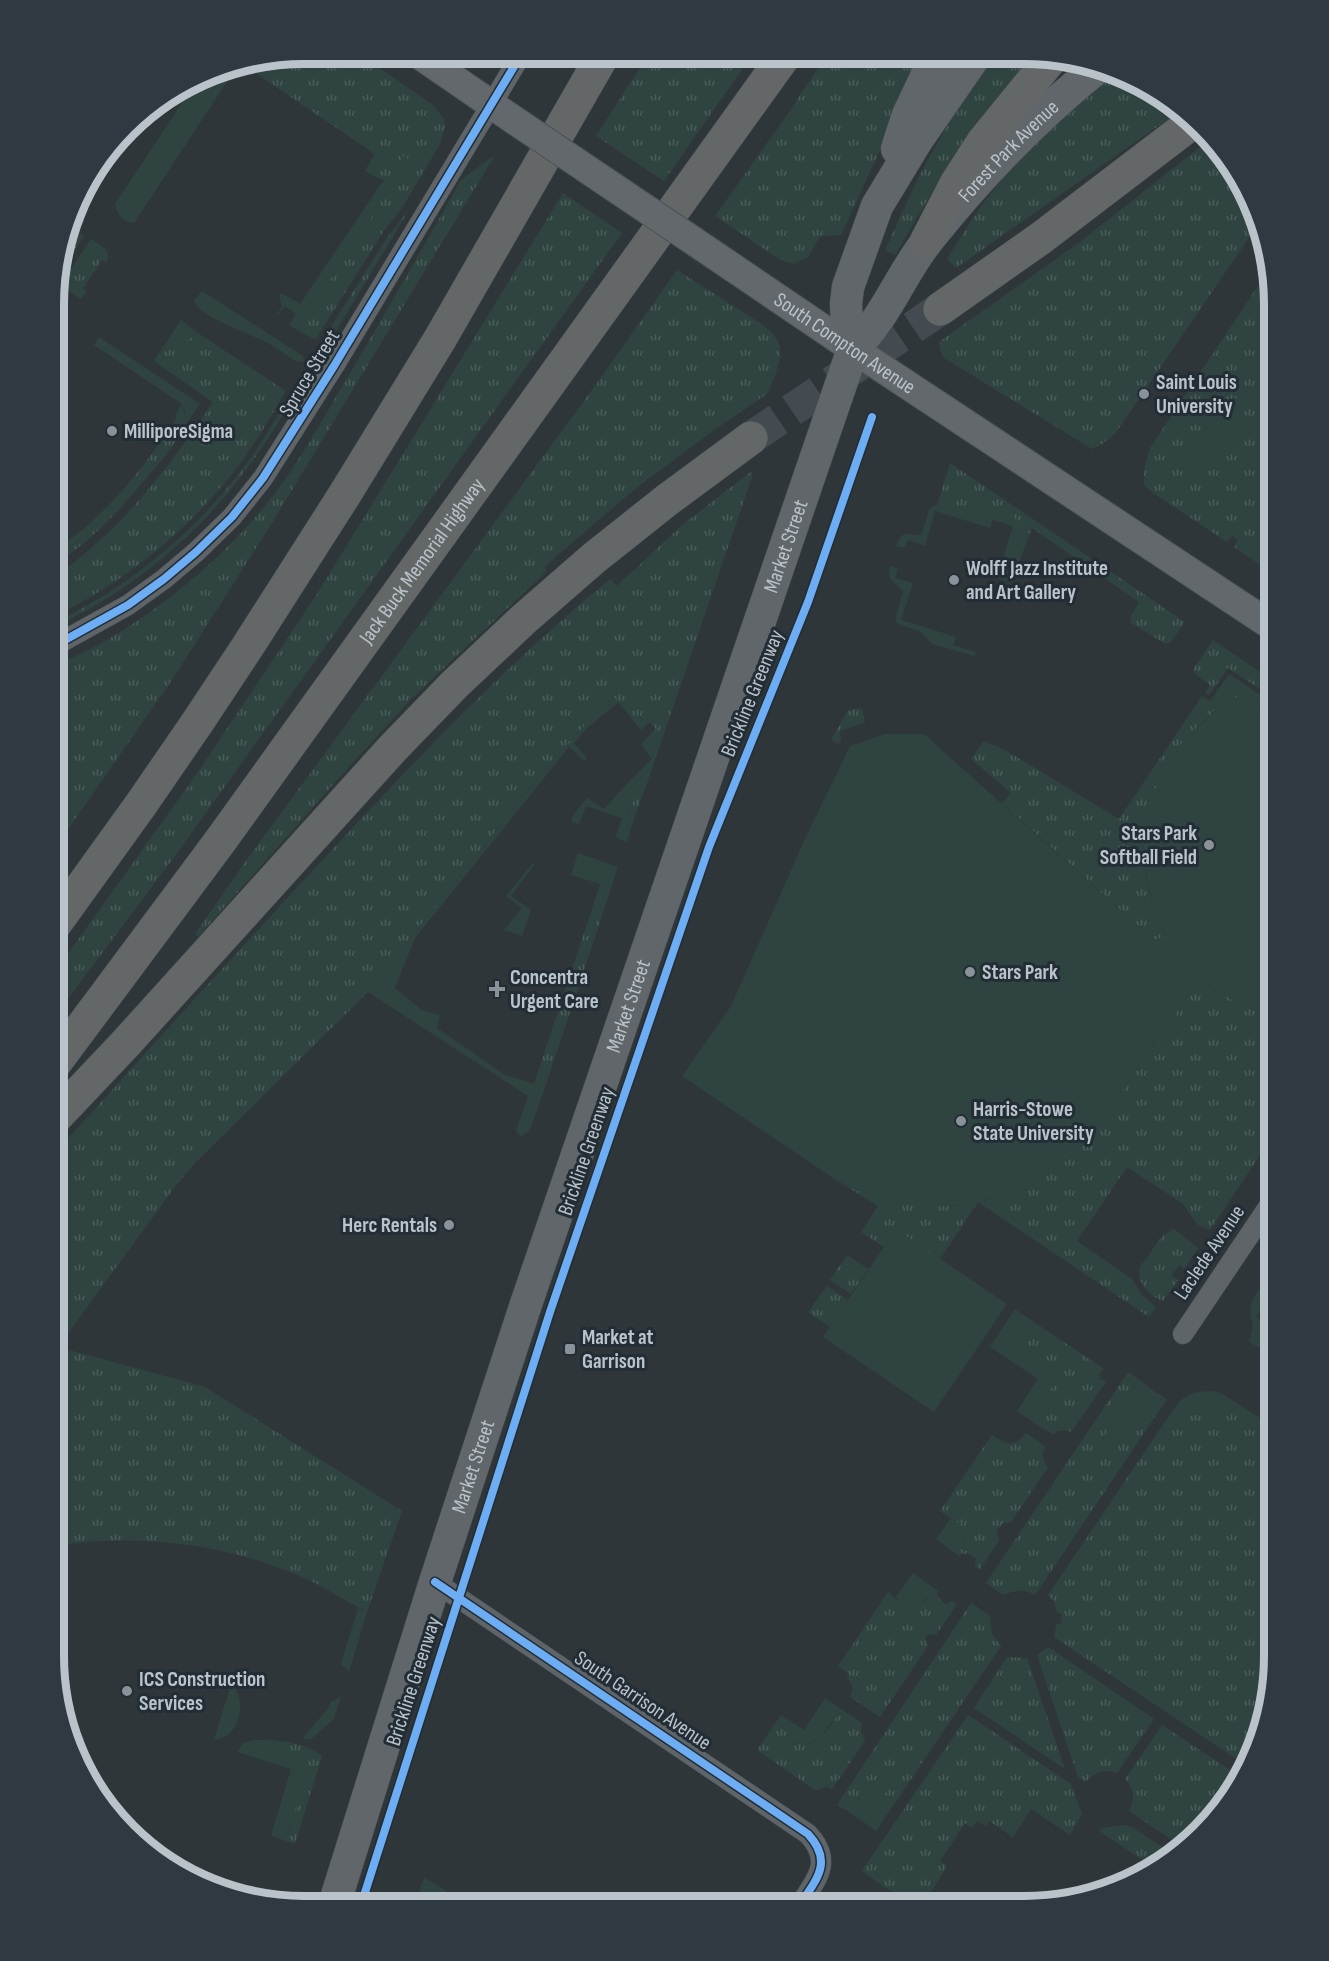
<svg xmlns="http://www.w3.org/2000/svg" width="1329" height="1961" font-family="'Sofia Sans Condensed',sans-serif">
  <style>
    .grass { fill: url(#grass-tufts) }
    .green { fill: #2f4441 }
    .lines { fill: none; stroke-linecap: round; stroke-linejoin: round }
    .motorway-tunnel { stroke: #434b50; stroke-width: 33; stroke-dasharray: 33 16; stroke-linecap: butt }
    .minor-casing { stroke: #4c5255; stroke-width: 21 }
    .secondary-casing { stroke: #4c5255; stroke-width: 30 }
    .primary-casing { stroke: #4c5357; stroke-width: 33 }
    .motorway-casing { stroke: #4b5256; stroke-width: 34 }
    .minor { stroke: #5e6468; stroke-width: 20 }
    .secondary { stroke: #63686d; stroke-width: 28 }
    .primary { stroke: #60666a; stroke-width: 32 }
    .motorway { stroke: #636768; stroke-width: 33 }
    .secondary-bridge-casing { stroke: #4c5255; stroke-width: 30; stroke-linecap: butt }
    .secondary-bridge { stroke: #63686d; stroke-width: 28 }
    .cycleway-casing { stroke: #222d35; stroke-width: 11 }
    .cycleway { stroke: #6dadf4; stroke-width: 8 }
    .poi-dot { fill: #899298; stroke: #222d35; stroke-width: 2 }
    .labels { text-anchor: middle; stroke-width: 6; stroke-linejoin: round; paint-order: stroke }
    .street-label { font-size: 21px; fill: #bac3ca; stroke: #222d35 }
    .poi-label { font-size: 21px; font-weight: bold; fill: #bac3ca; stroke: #222d35; text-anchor: start }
    .rim { fill: none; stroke: #bac3ca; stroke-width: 8 }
  </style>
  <defs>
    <pattern id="grass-tufts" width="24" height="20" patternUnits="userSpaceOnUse" patternTransform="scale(1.5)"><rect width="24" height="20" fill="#2f4441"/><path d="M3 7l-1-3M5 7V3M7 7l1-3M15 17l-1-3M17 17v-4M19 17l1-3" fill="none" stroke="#4b5d5b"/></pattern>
  </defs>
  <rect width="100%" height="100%" fill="#2e363a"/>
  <path class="grass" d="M305,54H359L433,105L444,119L445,126L440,144L402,208L383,232L316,339H314L299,331L309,308L320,292L325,288L340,263L351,251L352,246L362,231L368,225L373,213L406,163L403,156L386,182L365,171L375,154L242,64Z
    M648,55H752L664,181L596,136Z
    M826,56H923L841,235L820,236L808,257L794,264L779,259L715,216L787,115Z
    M993,56H1034L949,164L895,255L885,250L918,178L959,104Z
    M1113,71L1120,73L1177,106L1181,110L956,268L947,259C958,242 968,225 979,209C1017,157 1063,110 1113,71Z
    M1210,139C1229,158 1253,197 1259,223L1115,434L1102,444L1092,449L944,358L940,350L939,342L1080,242Z
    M495,155L272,523L172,680L55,848L56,665C139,631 228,558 281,485C306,451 326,413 348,377C386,312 424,246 461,180Z
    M563,193L622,233L175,856L55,1016V972L198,772L317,594Z
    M409,210L330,341L326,344L322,345V341L388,236Z
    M71,228L84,236L56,277V271Z
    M91,239C101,246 113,250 106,263L102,260L83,288L87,291L81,299L60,285Z
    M677,270L763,325L775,336L780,346V358L775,376L767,394L714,430L635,489L545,566L546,572L412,698L337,780L198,937L195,934L248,858L589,394Z
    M1268,271L1275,308L1262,326L1275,335L1272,340L1275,341V372L1272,373L1275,388V575L1234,547L1238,540L1232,536L1227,542L1153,493L1144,485V469L1150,448Z
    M198,333L286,391C272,414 258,439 242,461C194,525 130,579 59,614L56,608V576C125,526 166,471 213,402L154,361L159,353C167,352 191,339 198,333Z
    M292,395V400C268,440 243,478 211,512C169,558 113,600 56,626V622C128,588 200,528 247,463C258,449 267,433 277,417C282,410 286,401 292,395Z
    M182,404C185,413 185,422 181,431C175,445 163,458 154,469C125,504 95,539 56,563V549C106,517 144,467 177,418L175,416Z
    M950,463L1185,622L1170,643H1164L1131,623L1130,618L1139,602L1032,528L1029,535L1026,528L968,511L962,513L937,506Z
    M752,471V477L656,757L648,737L656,729L650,722L641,730L614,697L596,712L510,813L368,992L195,1163L177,1184L58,1347L205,1387L402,1511L367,1612C340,1598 314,1580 285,1570C213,1542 130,1534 54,1546L55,1153C146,1052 238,951 331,851C420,755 509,662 610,579L617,586L682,525Z
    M1213,640L1275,682V699L1228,668L1209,695L1205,693L1210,685L1193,672L1194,668Z
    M1229,674L1275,705V723L1225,692C1220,700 1215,712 1207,718C1198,727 1189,734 1181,744C1171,757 1165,770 1159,785C1135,839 1141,883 1166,936L1154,940L1002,803L1011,793L971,759L984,741L1007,751L1119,819L1202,696L1210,701Z
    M862,708L865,722L840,731L841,740L839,744L831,740L848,710Z
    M653,766L631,828L625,821L627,813L630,809L627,791Z
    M597,894V911L602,916L545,1087L534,1084Z
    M1200,978C1222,996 1247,1009 1275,1016V1133L1210,1230L1198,1225L1183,1204L1127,1167L1077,1241L1132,1279L1143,1296L1156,1307L1149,1317L978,1202L940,1259L896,1229L884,1247L861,1232L878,1206L836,1180L862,1192L891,1202L923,1206H954L988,1200L1025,1186L1054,1169L1100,1123Z
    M1174,1229L1198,1248L1184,1269L1179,1265L1172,1275L1178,1280L1163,1301C1150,1296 1136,1283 1140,1268C1142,1263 1148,1257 1151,1252C1158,1241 1162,1234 1174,1229Z
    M847,1255L868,1269L851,1294L830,1280Z
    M827,1286L848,1300L830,1327L808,1312Z
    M1034,1322L1104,1369L1099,1373L1100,1379L1106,1382L1071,1432L1066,1430L1057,1431L1054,1435L1034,1423L1039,1420L1040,1414L1037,1406L1041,1399L1047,1393L1051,1369L1037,1359L1016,1350V1346C1027,1340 1031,1334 1034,1322Z
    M1128,1372L1138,1379L1100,1444L1110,1452L1157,1393L1167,1399L1035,1595C1024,1589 1015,1590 1003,1595L986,1583Z
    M1238,1404L1275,1428L1274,1673L1262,1737L1247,1766L1054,1637L1057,1624L1062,1623L1061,1613H1057L1054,1601L1048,1595L1167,1419C1175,1417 1183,1415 1192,1415C1212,1415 1222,1420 1238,1404Z
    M1026,1433L1046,1447L1042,1453L1045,1464L1048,1467L1011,1522L1002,1524C997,1530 996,1532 999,1540L980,1569L975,1566L976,1559C972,1554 968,1553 962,1554L960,1550L965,1543L960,1524L940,1511L992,1435C1007,1445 1013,1449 1026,1433Z
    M888,1592L901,1603L925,1601L932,1594L937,1595L942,1602L946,1604L952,1601L957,1604L936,1635L928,1634L925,1639L928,1646L880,1717L850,1697C853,1689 854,1685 847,1678L849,1674L838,1666Z
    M971,1603L990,1616L992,1634L1001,1646L876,1831L868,1825L893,1779L883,1772L847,1811L837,1805Z
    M1048,1647L1154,1719L1117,1773C1104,1769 1094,1772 1086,1782L1078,1777L1037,1655Z
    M1007,1657L1027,1658L1065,1769L974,1708Z
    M841,1709L862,1723L861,1732L865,1741L832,1789L827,1787L815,1790L757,1750L776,1722L786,1729L788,1739C792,1741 798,1744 802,1744C821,1746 832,1722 841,1709Z
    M968,1715L1071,1784L1082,1814L1070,1835L1031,1809L1013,1837L989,1821L986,1826L977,1821L972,1828L965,1823L940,1861L947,1866C941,1876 934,1890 925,1898C911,1910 875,1880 862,1871Z
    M1162,1725L1242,1778L1233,1796L1189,1845L1184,1848L1129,1811C1135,1798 1135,1790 1125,1779Z
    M270,1740C287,1741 309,1745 322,1756L295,1844L277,1838L285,1836L290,1826L301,1784Z
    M1126,1825L1132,1827L1174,1855L1153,1867L1099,1831L1102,1828Z"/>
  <path class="green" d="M238,65L134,223C123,222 117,214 115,204L194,85L224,67Z
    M403,156L408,158L406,163L373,213L369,225L362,231L352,246L351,251L340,263L325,288L320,292L309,308L299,331L289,325L296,314L285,306L278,315L277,314L282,307L279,294H283L300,304L382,182H386Z
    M202,291L303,356L304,361L297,362C287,356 277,348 266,342C250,334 199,317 194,301Z
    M181,320L198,333C191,339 167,352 159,353Z
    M99,337L200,404L181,432L185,412L182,404L94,345Z
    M1234,398H1236L1242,427L1191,484H1187L1181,459Z
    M934,505C947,508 962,517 972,506H977C996,512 1022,514 1029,535L1012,583L997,578L1013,526L993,520L990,528L935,511L925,546L908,540L904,548L896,546L900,538L904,534L919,535L922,533L929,510Z
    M890,566L898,569L895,578L913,583L901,620L956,637L953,645L976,652L974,656L933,644C926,640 924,633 917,630C909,627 903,627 896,622V617L903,592C897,580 886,584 890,566Z
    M1226,691L1275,723V1016C1244,1009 1225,996 1200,978C1175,1013 1151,1049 1127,1084C1113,1105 1099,1128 1081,1147C1034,1196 957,1216 891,1202C872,1198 854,1188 836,1180L682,1076L731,1006L804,841L850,746L885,734H924L1154,940L1166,936C1134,868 1135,805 1181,744C1189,734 1199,727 1208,718C1215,711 1220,700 1226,691Z
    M614,697L619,702L587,728L574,743L587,758L584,761L569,747L415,938L395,988L422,1010L440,1015L437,1028L505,1075L545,1087L530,1130L522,1136L519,1135L516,1130L528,1096L368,992L510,813L596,712Z
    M648,737L656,757L653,766L627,791L631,795L633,802L627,813L625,821L631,828L627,843L616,837L622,818L586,806L580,822L578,824L572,822L571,818L587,798L604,809L623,788L652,759L641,745Z
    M578,853L618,867L602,916L597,911V894L600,884L571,875Z
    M533,863L535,864L511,896L531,910L522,936L504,930L522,908L506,896Z
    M896,1229L1007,1304L934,1412L823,1337Z
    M1275,1266V1289L1256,1317L1271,1327L1273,1332L1263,1346L1258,1347L1249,1342L1253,1327L1250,1310L1252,1300Z
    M1015,1309L1034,1322C1032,1334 1027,1340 1016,1346V1350C1029,1357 1063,1365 1052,1387C1048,1394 1041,1399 1037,1406L1041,1414L1039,1420L1034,1423L1017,1411L1038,1379L990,1347Z
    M1138,1379L1157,1393L1110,1452L1105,1454L1100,1453L1098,1449L1100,1444Z
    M1214,1391L1221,1393L1238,1404C1222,1420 1212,1415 1192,1415C1183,1415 1175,1417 1167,1419C1183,1396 1185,1392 1214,1391Z
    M951,1518C966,1527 971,1534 960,1550L962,1554L959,1556L936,1539Z
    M913,1573L938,1591L937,1595L932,1594C922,1603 915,1607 901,1603L896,1597Z
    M358,1608L367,1612L349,1672L341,1664Z
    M231,1684C249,1702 239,1738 214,1740Z
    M341,1697L334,1719L310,1740L303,1738L329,1707L330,1702Z
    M825,1698L841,1709L819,1739L804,1745L788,1739L786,1729L776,1722L781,1715L804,1730Z
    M254,1740H270C279,1749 291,1756 298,1767C308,1782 292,1821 285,1836L277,1838L271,1835L291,1769L237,1752L243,1743Z
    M889,1771L893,1774V1779L868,1825L847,1811L883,1772Z
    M424,1877L462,1901L460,1905H415Z"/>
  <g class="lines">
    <path class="motorway-tunnel" d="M751,438L940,309"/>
    <defs>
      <path id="minor" d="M56,645L128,605L164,579L196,552L232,517L263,478L334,366L521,55
        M1183,1334L1275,1197
        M435,1582L808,1834C834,1862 816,1880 799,1906"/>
      <g id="secondary">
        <path d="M418,54L514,120"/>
        <path id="s1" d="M704,248L853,349L1275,628"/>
      </g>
      <g id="primary">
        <path d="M897,149L908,115L936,56"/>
        <path d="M853,349L847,326L846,304L848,287L877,206L917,140L975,56"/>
        <path id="s2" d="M334,1905L435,1582L526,1304L853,349C887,316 900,275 928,240C978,177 1035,118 1098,67"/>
      </g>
      <g id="motorway">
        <path d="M926,242L956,184L983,142L1053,56"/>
        <path d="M940,309L1041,238L1193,122"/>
        <path d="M55,924L142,803L197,723L248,646L345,494L440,339L603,55"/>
        <path id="s3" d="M55,1063L221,840L785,55"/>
        <path d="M55,1118L126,1043L393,748L455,684L524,619L594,558L667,500L751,438"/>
      </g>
    </defs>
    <use href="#minor" class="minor-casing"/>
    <use href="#secondary" class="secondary-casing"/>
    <use href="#primary" class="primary-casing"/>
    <use href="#motorway" class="motorway-casing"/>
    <use href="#minor" class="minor"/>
    <use href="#secondary" class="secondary"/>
    <use href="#primary" class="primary"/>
    <use href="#motorway" class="motorway"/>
    <defs>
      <path id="secondary-bridge" d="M514,120L704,248"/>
    </defs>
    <use href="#secondary-bridge" class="secondary-bridge-casing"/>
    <use href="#secondary-bridge" class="secondary-bridge"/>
    <defs>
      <path id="cycleway" d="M56,645L128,605L164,579L196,552L232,517L263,478L334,366L521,55
        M435,1582L808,1834C834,1862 816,1880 799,1906
        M361,1905L550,1312L709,847L808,602L872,417"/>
    </defs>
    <use href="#cycleway" class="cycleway-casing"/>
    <use href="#cycleway" class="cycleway"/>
  </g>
  <g class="poi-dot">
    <circle cx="1144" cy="394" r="6"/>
    <circle cx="112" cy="431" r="6"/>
    <circle cx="954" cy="580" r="6"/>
    <circle cx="1209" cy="845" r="6"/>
    <circle cx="970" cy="972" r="6"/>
    <path d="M494 980h6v6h6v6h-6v6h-6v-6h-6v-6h6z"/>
    <circle cx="961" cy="1121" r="6"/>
    <circle cx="449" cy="1225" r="6"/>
    <rect x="564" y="1343" width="12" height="12" rx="3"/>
    <circle cx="127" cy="1691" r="6"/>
  </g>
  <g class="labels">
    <g class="street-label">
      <text dy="7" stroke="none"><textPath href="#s2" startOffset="1893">Forest Park Avenue</textPath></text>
      <text dy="7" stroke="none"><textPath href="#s1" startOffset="170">South Compton Avenue</textPath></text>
      <text transform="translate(309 373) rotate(-59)" y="7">Spruce Street</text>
      <text dy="7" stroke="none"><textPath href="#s2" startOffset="1432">Market Street</textPath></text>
      <text dy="7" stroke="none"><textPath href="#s3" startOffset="622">Jack Buck Memorial Highway</textPath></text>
      <text transform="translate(752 693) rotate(-68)" y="7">Brickline Greenway</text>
      <text dy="7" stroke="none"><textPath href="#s2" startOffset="946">Market Street</textPath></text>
      <text transform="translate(586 1151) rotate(-71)" y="7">Brickline Greenway</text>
      <text transform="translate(1209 1252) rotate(-56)" y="7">Laclede Avenue</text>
      <text dy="7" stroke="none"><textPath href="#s2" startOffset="460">Market Street</textPath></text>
      <text transform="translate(413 1681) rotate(-72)" y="7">Brickline Greenway</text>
      <text transform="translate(643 1700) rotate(34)" y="7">South Garrison Avenue</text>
    </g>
    <g class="poi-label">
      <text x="1156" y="389">Saint Louis<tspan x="1156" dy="24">University</tspan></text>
      <text x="124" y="438">MilliporeSigma</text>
      <text x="966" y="575">Wolff Jazz Institute<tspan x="966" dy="24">and Art Gallery</tspan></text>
      <text x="1197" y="840" text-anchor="end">Stars Park<tspan x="1197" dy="24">Softball Field</tspan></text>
      <text x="982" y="979">Stars Park</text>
      <text x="510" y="984">Concentra<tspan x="510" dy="24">Urgent Care</tspan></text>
      <text x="973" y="1116">Harris-Stowe<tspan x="973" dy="24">State University</tspan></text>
      <text x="437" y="1232" text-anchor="end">Herc Rentals</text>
      <text x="582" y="1344">Market at<tspan x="582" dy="24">Garrison</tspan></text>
      <text x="139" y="1686">ICS Construction<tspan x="139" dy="24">Services</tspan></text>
    </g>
  </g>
  <path d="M0 0H1329V1961H0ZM304 64H1024A240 240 0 0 1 1264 304V1656A240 240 0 0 1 1024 1896H304A240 240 0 0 1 64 1656V304A240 240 0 0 1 304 64Z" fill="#2e3941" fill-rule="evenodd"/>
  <path class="rim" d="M304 64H1024A240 240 0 0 1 1264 304V1656A240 240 0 0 1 1024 1896H304A240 240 0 0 1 64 1656V304A240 240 0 0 1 304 64Z"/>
</svg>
